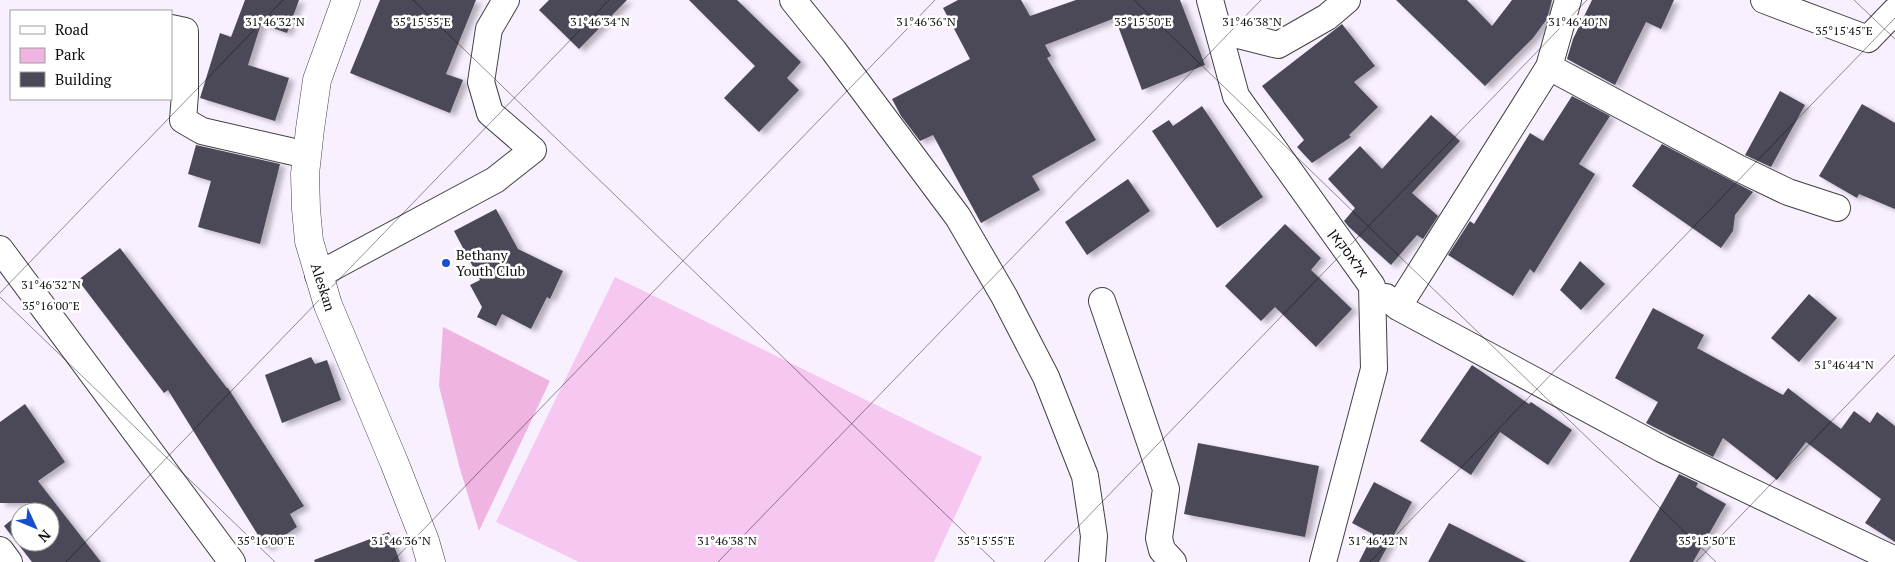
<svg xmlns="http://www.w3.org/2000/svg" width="1895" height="562" font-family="'PT Serif',Heebo,serif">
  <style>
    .green { fill: #efb4e1 }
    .pitch { fill: #f5c7f1 }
    .building { fill: #4b4958; filter: url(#shadow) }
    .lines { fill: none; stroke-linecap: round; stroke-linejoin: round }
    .minor-casing { stroke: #414141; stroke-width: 28 }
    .tertiary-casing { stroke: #414141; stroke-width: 29 }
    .minor { stroke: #fff; stroke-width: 26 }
    .tertiary { stroke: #fff; stroke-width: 28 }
    .ticks { fill: none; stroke: #0e0e0e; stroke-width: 1; stroke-opacity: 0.45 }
    .poi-dot { fill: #164ece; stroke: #fff; stroke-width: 2 }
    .labels { text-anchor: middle; stroke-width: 5; stroke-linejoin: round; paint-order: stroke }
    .street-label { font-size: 14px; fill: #0e0e0e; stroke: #fff }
    .poi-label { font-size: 14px; fill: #0e0e0e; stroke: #fff; text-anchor: start }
    .ticks-label { font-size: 12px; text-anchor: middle; fill: #0e0e0e; stroke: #fff; stroke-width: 5; stroke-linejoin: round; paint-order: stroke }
  </style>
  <defs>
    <filter id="shadow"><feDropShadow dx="5.5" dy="3" stdDeviation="2.5" flood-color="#0004"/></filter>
  </defs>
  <rect width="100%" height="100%" fill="#f8efff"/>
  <path class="green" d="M443,327L550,381L479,531L460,469L439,386Z"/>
  <path class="pitch" d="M615,277L982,457L934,562H579L496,522Z"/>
  <path class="building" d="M245,0H299L287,33L261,24L248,65L289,78L275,121L200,98L220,33L231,37Z
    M380,0H476L446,74L463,80L450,113L350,73Z
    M549,0H627L579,49L539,10Z
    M689,0H737L801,62L787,78L799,90L759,132L724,98L755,66Z
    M958,0H1021L1030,16L1076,0H1180L1205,65L1142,90L1115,18L1045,45L1051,56L1047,58L1096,140L1032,176L1040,190L981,223L933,135L920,141L901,116L892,99L970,59L943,8Z
    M1396,0H1467L1492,26L1512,0H1552L1547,19L1533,38L1485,86Z
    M1592,0H1674L1661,29L1646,22L1615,85L1567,59L1573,39Z
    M1342,24L1375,66L1354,82L1378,107L1349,135L1351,137L1312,163L1297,147L1304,140L1262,86Z
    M1780,91L1805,105L1771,167L1745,155Z
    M1572,96L1610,116L1579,164L1595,174L1534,273L1530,269L1513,296L1448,255L1470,221L1474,224L1530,133L1543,141Z
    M1862,104L1895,123V209L1859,194L1857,198L1819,176Z
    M1202,106L1263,197L1217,228L1152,131L1169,120L1173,126Z
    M1431,115L1460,141L1412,193L1438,216L1423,239L1417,235L1391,265L1349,227L1344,221L1355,208L1328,179L1360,146L1382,169Z
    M1662,144L1753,192L1735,215L1733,231L1721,248L1632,186Z
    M196,145L280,164L260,244L198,227L211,181L188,174Z
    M1128,179L1150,211L1087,255L1065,222Z
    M496,209L518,249L563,271L550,299L547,297L531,329L502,314L496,326L477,317L482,307L470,285L480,280L454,231Z
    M1285,224L1321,258L1311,270L1352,309L1316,347L1275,307L1261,321L1225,286Z
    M120,248L227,388H228L304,506L290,514L297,527L266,548L168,390L164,393L78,280Z
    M1580,261L1605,284L1581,310L1560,290Z
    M1809,294L1837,318L1799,362L1771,338Z
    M1653,308L1704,335L1697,348L1783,395L1788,388L1841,429L1854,411L1870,423L1877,412L1895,426V542L1865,523L1881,499L1806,442L1777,480L1723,438L1713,457L1646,423L1658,402L1615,378Z
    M311,357L315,364L327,360L341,400L282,423L265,375Z
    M1472,365L1529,404L1531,402L1572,430L1548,465L1500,432L1471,475L1420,441Z
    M25,404L65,462L38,481L101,562H32L4,526L20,513V542H50V512H22L32,503H0V422Z
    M1198,443L1319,466L1305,537L1184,514Z
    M1679,474L1698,483L1696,487L1726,504L1693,562H1629Z
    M1374,482L1412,502L1379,562H1359L1373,534L1352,523Z
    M1449,523L1526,562H1428Z
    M389,532L400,562H315L314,560Z"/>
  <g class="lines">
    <defs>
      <path id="minor" d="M793,0L834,51L958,217L1004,296L1046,377L1085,476L1094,536L1092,562
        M1210,0L1236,96L1372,286L1374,369L1323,562
        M1764,0L1868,39L1895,11
        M171,28L185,31V94L183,120L202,131L307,155
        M1218,30L1278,45L1327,17L1347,0
        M1549,67L1738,168L1788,192L1837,208
        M0,249L232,562
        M318,275L495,180L533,150L490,113L481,82L489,29L506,0
        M1386,297L1398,307L1549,67L1568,0
        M1102,301L1166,489L1159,538L1162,550L1173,562
        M1398,307L1662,449L1895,560
        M0,550L9,562"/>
      <path id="tertiary" d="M346,0L317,80L310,129L305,174L306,209L309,241L328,305L394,462L425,541L431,562"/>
    </defs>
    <use href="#minor" class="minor-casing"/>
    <use href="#tertiary" class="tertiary-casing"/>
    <use href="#minor" class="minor"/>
    <use href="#tertiary" class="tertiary"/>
  </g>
  <path class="ticks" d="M413,0L995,562M1134,0L1716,562M1854,0L1895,39M0,293L283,0M0,297L275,562M66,562L609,0M392,562L935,0M718,562L1261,0M1044,562L1587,0M1370,562L1895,18M1696,562L1895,355"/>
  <circle class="poi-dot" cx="446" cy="263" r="5"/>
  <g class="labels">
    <g class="street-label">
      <text transform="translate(1349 253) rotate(54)" y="5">אלאסקאן</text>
      <text transform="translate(323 287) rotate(72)" y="5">Aleskan</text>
    </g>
    <g class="poi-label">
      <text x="456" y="260">Bethany<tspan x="456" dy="16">Youth Club</tspan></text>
    </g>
  </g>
  <g class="ticks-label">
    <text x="422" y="26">35°15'55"E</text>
    <text x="1143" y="26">35°15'50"E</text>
    <text x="275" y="26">31°46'32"N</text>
    <text x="600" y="26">31°46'34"N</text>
    <text x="926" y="26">31°46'36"N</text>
    <text x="1252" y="26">31°46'38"N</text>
    <text x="1578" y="26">31°46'40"N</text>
    <text x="1844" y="35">35°15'45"E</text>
    <text x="51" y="289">31°46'32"N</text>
    <text x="51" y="310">35°16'00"E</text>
    <text x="1844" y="369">31°46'44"N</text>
    <text x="401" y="545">31°46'36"N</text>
    <text x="727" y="545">31°46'38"N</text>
    <text x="1378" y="545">31°46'42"N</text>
    <text x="266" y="545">35°16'00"E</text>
    <text x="986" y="545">35°15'55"E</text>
    <text x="1707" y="545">35°15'50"E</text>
  </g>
  <rect x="10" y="10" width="162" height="90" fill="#ffffff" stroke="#9f9f9f"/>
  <rect x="20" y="26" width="25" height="8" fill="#ffffff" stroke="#9f9f9f"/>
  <text x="55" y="35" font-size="15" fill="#0e0e0e">Road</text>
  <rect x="20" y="48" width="25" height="15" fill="#efb4e1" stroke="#9f9f9f"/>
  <text x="55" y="60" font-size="15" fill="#0e0e0e">Park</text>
  <rect x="20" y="72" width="25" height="15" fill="#4b4958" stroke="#9f9f9f"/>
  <text x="55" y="85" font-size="15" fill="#0e0e0e">Building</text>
  <g transform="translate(35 527) rotate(134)"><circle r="24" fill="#ffffff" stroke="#9f9f9f"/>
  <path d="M0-4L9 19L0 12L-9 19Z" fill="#164ece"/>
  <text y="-8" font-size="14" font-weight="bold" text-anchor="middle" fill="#0e0e0e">N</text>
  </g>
</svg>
